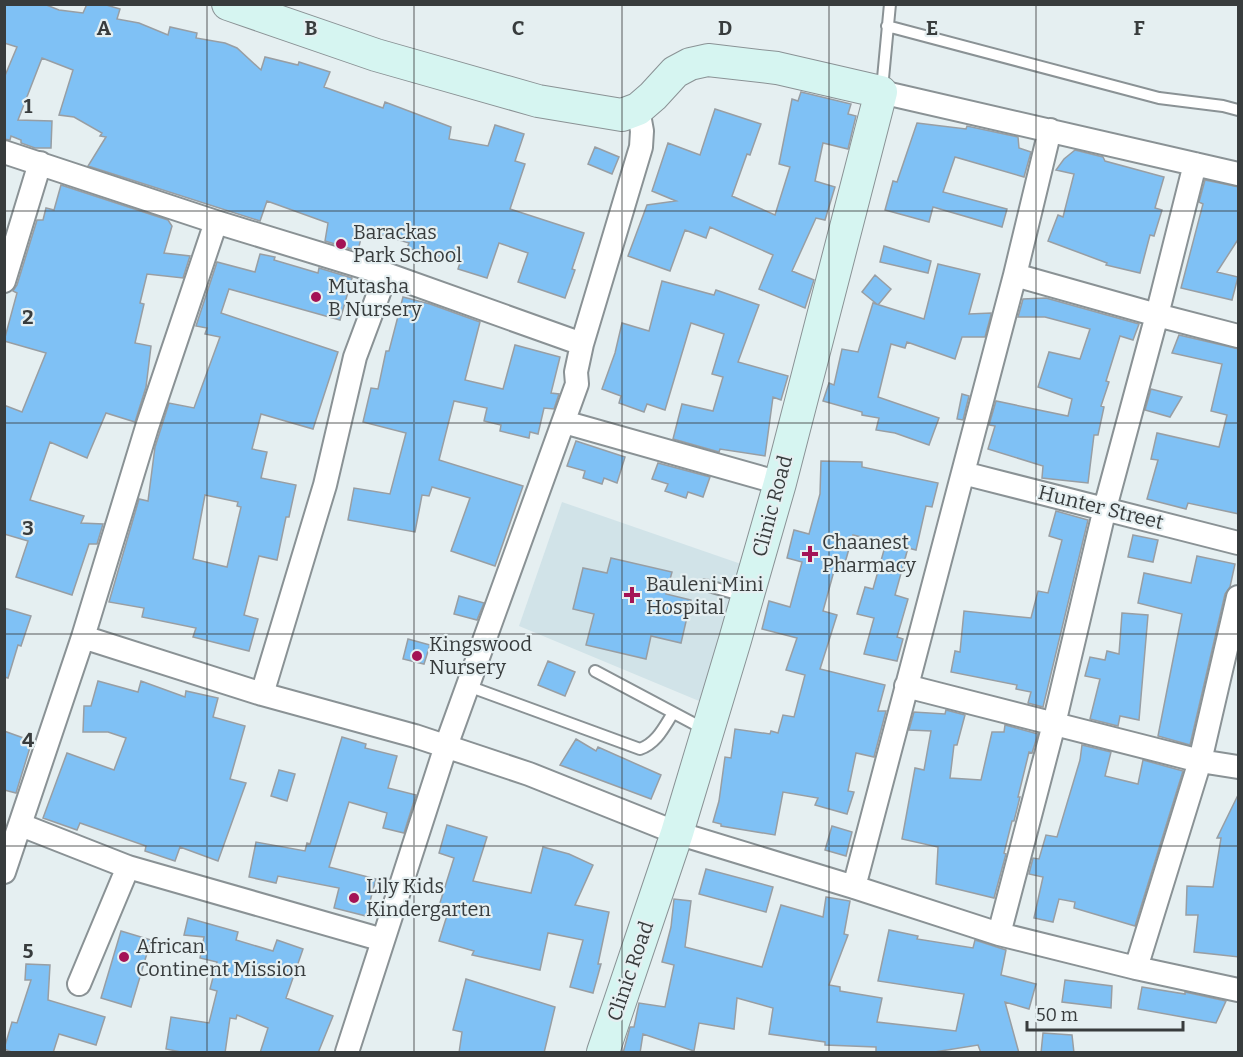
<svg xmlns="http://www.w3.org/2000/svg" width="1243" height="1057" font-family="Bitter,serif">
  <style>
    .built { fill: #d1e3e8 }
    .building { fill: #7fc1f5; stroke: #989ea3; stroke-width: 1.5; fill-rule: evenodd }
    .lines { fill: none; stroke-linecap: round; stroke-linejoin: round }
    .lane-casing { stroke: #8a9295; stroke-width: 14 }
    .street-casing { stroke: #8a9295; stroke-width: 26 }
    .secondary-casing { stroke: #8a9295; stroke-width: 34 }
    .lane { stroke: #fff; stroke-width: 10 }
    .street { stroke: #fff; stroke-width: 22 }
    .secondary { stroke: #d6f5f1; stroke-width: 32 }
    .grid { fill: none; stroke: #383c3d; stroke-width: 1.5; stroke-opacity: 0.55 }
    .poi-dot { fill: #a41356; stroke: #e5eff1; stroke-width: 2 }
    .labels { text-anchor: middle; stroke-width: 4.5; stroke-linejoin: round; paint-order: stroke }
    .poi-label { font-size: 20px; fill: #383c3d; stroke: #e5eff1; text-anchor: start }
    .street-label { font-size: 20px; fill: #383c3d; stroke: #e5eff1 }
    .grid-label { font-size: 20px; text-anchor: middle; font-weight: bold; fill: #383c3d; stroke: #e5eff1; stroke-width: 4.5; stroke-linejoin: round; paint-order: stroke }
  </style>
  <rect width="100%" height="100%" fill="#e5eff1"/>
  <path class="built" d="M562,502L744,565L699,701L519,626Z"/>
  <path class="building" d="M4,4H44L59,10L83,13L87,4H103L120,9L117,19L139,23L168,35L170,27L197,33L196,38L225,43L237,48L261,70L265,57L298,65L299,62L330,72L324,87L383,108L385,102L451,127L449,139L488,146L495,125L524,134L515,161L525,164L510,209L584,233L572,269L575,270L565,298L518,282L528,253L499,243L487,278L458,269L460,263L407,248L409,243L363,229L358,251L325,241L328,223L267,201L260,221L88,166L106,137L100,136L102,133L74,117L59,115L73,70L42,58L18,120L52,121L51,148H35L21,143V140L11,136L10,140L4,139V78L17,47L4,43Z
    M801,92L851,104L848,114L856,116L848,149L823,143L815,181L835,187L825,220L816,218L792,271L814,280L805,308L759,289L773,255L710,227L706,238L685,230L670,271L628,256L647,205L676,201L652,191L668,143L700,155L715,109L761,124L750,155L747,154L732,196L775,215L790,167L779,164L792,99L798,101Z
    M917,123L966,129L967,126L1018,137L1019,148L1031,152L1024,177L955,157L943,192L1007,209L1002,227L933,207L929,222L885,210L893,181L897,182Z
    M595,147L619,157L612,174L588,164Z
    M1075,150L1103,157L1105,161L1164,177L1155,208L1162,210L1154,236L1150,235L1140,273L1106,265L1107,263L1048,241L1058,215L1063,217L1074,174L1056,170L1064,159Z
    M1205,180L1239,187V238L1217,272L1238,277L1232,300L1181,288L1203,204L1199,202Z
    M61,185L168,220L172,226L164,253L190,256L183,278L147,274L140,303L144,304L135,343L151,346L146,387L135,422L106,413L87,458L50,442L30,500L84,516L81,523L103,524L97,544H89L72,595L16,577L28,541L4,534V405L22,412L46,353L4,341L17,293L13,291L17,285L37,220H43L46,208L54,210Z
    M884,246L931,261L928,273L880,262Z
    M260,254L275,257L274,260L318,273L319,268L352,278L340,320L229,289L221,313L338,352L313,429L261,414L252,449L267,452L261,478L296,485L289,517H286L277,560L259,556L244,615L258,619L249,651L193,637L196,628L142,617L144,608L109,602L139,499L148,501L155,447L169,403L194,408L220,337L205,334L207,328L196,326L217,262L255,272ZM205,495L238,502L237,506L241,507L227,567L193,559Z
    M938,264L980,274L969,314L991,313V315L985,337H962L955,359L907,342L905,348L891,344L878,397L939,418L929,445L895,433L876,430L879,418L862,415V412L823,401L829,383L834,385L842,349L858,352L873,303L924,319Z
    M875,275L891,289L878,305L862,292Z
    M662,281L714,295L716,290L759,305L738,362L788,376L781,400L773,397L765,456L720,449L719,452L673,439L682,404L713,411L723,377L712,374L724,334L691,323L665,410L647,404L644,412L619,403L621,396L602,389L615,353L622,323L649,331Z
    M403,297L430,304L480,322L465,380L503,389L515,345L560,357L551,393L559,394L554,409L544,408L538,434L530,432L529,438L500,431L501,425L484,421L487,408L454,401L439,460L523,486L495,566L451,551L470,498L432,487L429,496L422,495L415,532L348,520L354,488L390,494L406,433L363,422L371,388L378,389L386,351H389Z
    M1046,298L1139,324L1133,340L1120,336L1106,381L1109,382L1101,406L1104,407L1098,435H1094L1088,483L1042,478L1043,466L988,449L995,426L989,425L996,401L1068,416L1072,399L1038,387L1049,352L1080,359L1090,329L1045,317H1018L1023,299Z
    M1179,335L1239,349V514L1188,503L1186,509L1147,499L1158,460L1151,459L1157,433L1219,447L1227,415L1211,411L1222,364L1172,353Z
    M1151,389L1182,397L1170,417L1145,410Z
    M962,394L969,396L963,420L957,419Z
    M576,441L625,457L617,483L604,478L602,484L583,478L585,471L567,466Z
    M821,461L862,462V467L938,483L932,507L926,506L916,550L908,548L895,595L908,599L897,637L903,639L897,661L864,654L874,618L857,614L865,587L873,589L886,543L853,535L842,573L834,571L823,611L837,615L820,669L885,685L878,711H886L874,757L856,753L848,791L854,792L847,814L815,805L818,798L783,792L775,835L721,826V824L713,822L719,801L725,757L731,758L735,729L770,734L771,731L778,733L783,715L794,717L805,675L786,670L797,638L762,629L769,601L790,607L802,562L787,558L794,530L809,534L820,494Z
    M658,463L710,477L703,497L688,492L686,498L665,491L668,484L652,479Z
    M1056,511L1088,520L1043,707L1028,703L1031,692L1016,689L1017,685L951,672L955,651L960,652L964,611L1031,618L1038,591L1048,593L1062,540L1049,536Z
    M1133,535L1158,540L1153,562L1128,557Z
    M1197,556L1235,564L1230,587L1225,594L1190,745L1158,736L1182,614L1138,603L1144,573L1191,583Z
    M611,558L672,572L666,594L691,600L681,643L651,636L646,659L586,645L594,614L573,609L583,568L607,573Z
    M459,596L484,603L477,620L454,614Z
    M4,608L31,616L21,646L18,645L8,678L4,677Z
    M1122,613L1148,615L1139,720L1120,716L1118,726L1090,719L1100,679L1085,676L1090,657L1105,660L1107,651L1119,654Z
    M408,639L430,645L424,664L403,659Z
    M548,661L575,672L565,696L538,685Z
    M98,681L138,692L141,681L185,697L186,691L218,698L213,717L245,726L230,779L246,783L218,861L180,847L175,861L145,851L146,846L80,823L77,830L43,818L67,753L114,770L126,738L108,732H83L84,706H91Z
    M946,710L965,715L957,745H954L950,778L981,780L992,732H1004L1005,725L1038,734L1032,753L1029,752L1018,797H1020L1014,821H1012L1004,853L1006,854L994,898L936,884L938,847L902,839L915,768L924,770L931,731L909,730L914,712L945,714Z
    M4,731L32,741L16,793L4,790Z
    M342,737L366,744L365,748L397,756L388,788L416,795L404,833L383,828L387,813L349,802L329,867L376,879L366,916L334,908L339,888L278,876L276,883L249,877L256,842L305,851L307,843L310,844Z
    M576,739L596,751L598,747L661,775L651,799L560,765Z
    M1082,745L1111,752L1105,776L1138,784L1143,760L1183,771L1135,926L1074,908L1075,902L1059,899L1053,922L1034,918L1043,877L1029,874L1033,858L1039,859L1046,835L1057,837L1080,760Z
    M279,770L295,774L287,801L271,796Z
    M1239,793V957L1194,952L1198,915H1186L1187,886L1213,887L1221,838H1217Z
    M447,825L487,837L473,881L531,893L543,847L569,854L593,865L575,905L609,912L598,964H601L593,993L570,987L583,940L548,933L540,970L472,955L474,951L439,941L449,909L439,906L454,858L439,853Z
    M832,826L852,832L846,856L825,850Z
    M706,869L773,887L766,912L699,894Z
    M826,897L850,901L844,934L848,935L829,985L840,987V991L882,998L877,1022L956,1031L964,994L878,981L889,930L918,936L917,939L973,948L975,940L1006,950L1001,975L1036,984L1029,1009L1005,1002L1019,1053H981L978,1045L928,1053H876V1047L825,1045V1042L769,1034L773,1008L737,998L734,1029L699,1023L694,1051L643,1034L640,1053H623L630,1027H634L639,1003L665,1007L674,965L662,962L671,927L674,899L691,901L685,947L762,967L781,905L823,917Z
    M188,918L238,932L236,940L273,951L277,940L303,949L286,998L333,1016L318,1053H260L268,1028L237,1015L236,1019L230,1018L225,1053H186L166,1049L171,1017L209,1023L217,991L210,989L217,962L200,958L204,937L184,935Z
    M121,931L151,940L131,1007L101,998Z
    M26,964L50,965L48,1000L105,1017L96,1045L59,1034L53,1053H14L4,1049L12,1022L17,1023L31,980H25Z
    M466,979L555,1007L544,1053H459L462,1032L453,1030Z
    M1065,980L1112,986L1111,1008L1062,1002Z
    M1142,987L1185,994V992L1226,1001L1216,1023L1138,1009Z
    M1043,1033L1072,1035L1074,1053H1041Z"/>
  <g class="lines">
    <defs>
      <path id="lane" d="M887,26L1159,98L1223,106L1238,110
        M882,89L890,4
        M705,585L744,596
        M595,671L704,729
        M468,686L640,749C657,743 664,727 673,713"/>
      <path id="street" d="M881,92L1238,174
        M4,152L216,222L386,274L582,344
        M1015,275L1157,315L1238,336
        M4,281L40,163
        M564,422L780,483
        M963,473L1238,543
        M83,637L262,694L415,736L529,774L677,833L854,887L999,934L1136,968L1238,990
        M906,686L1200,761L1238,767
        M262,694L325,485L355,357L386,274
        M21,825L128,867L383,940
        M4,872L83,637L147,427L216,222
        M854,887L1015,275L1050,130
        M999,934L1054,724L1105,508L1157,315L1195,164
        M1136,968L1200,761L1238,597
        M79,984L128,867
        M347,1052L446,746L577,384L576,372L582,344L641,147L642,131L638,109"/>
      <path id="secondary" d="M228,4L376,55L538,101L622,115L638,109L653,96L675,72L690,64L708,60L777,68L881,92L780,483L735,640L677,833L603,1052"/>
    </defs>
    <use href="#lane" class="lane-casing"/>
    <use href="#street" class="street-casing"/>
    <use href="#secondary" class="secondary-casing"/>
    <use href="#lane" class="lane"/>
    <use href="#street" class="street"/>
    <use href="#secondary" class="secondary"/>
  </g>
  <path class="grid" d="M207,4V1052M414,4V1052M622,4V1052M829,4V1052M1036,4V1052M4,211H1238M4,423H1238M4,634H1238M4,846H1238"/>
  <g class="poi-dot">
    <circle cx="341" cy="244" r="6"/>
    <circle cx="316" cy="297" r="6"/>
    <path d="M807 545h6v6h6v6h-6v6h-6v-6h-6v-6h6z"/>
    <path d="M629 586h6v6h6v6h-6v6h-6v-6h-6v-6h6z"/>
    <circle cx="417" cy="656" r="6"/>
    <circle cx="354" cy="898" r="6"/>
    <circle cx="124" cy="957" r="6"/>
  </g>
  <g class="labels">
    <g class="poi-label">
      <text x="353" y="239">Barackas<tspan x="353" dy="23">Park School</tspan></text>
      <text x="328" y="293">Mutasha<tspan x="328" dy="23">B Nursery</tspan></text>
      <text x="822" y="549">Chaanest<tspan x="822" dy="23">Pharmacy</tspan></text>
      <text x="646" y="591">Bauleni Mini<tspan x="646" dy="23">Hospital</tspan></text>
      <text x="429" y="651">Kingswood<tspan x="429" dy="23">Nursery</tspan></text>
      <text x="366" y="893">Lily Kids<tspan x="366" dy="23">Kindergarten</tspan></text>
      <text x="136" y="953">African<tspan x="136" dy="23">Continent Mission</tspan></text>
    </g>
    <g class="street-label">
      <text transform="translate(772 506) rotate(-75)" y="7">Clinic Road</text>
      <text transform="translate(1101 507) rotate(14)" y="7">Hunter Street</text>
      <text transform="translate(630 971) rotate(-71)" y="7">Clinic Road</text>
    </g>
  </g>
  <g class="grid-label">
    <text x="104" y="35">A</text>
    <text x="311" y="35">B</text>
    <text x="518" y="35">C</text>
    <text x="725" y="35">D</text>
    <text x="932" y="35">E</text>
    <text x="1139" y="35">F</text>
    <text x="28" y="113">1</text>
    <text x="28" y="324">2</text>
    <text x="28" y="535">3</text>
    <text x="28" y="747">4</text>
    <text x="28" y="958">5</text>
  </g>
  <rect width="1243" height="1057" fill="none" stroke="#383c3d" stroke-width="12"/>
  <path d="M1027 1021v9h156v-9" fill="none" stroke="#383c3d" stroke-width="3"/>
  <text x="1036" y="1021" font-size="18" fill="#383c3d" stroke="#e5eff1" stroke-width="4.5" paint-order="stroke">50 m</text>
</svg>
